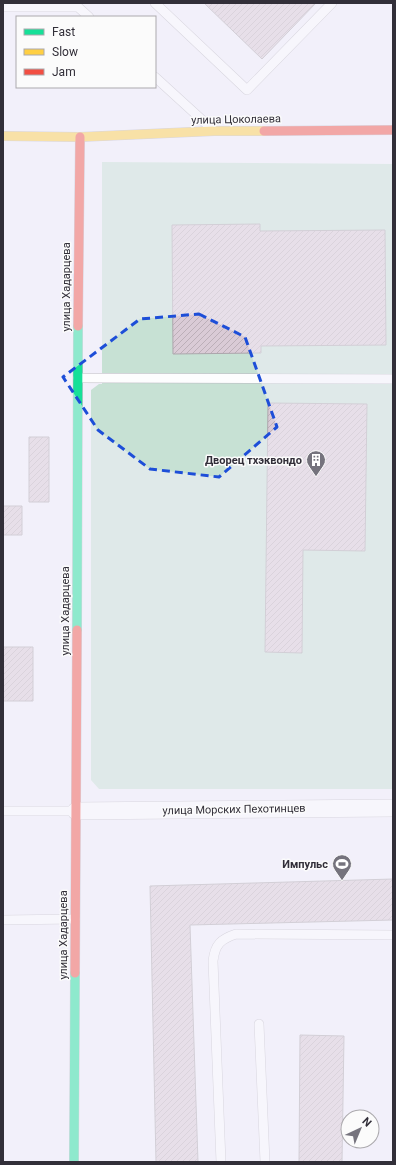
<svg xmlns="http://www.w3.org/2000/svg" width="396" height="1165" font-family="Roboto,sans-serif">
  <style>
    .grass { fill: #c7e1d4 }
    .building { fill: url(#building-hatch); stroke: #aca6ac }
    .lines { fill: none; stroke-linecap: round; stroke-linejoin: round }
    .lane-casing { stroke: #b9b6c0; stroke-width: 10 }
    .street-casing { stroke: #b9b6c0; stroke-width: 18 }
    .fast-casing { stroke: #b9b6c0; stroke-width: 10 }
    .slow-casing { stroke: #b9b6c0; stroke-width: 10 }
    .jam-casing { stroke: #b9b6c0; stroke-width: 10 }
    .lane { stroke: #fdfdfe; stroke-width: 9 }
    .street { stroke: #fdfdfe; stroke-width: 17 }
    .fast { stroke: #16e098; stroke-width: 9 }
    .slow { stroke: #ffcf43; stroke-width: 9 }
    .jam { stroke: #f24e42; stroke-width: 9 }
    .marked { fill: none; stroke: #1d4ed8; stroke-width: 3; stroke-dasharray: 8 5; stroke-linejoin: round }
    .labels { text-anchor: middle; stroke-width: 3; stroke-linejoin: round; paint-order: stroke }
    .street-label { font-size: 11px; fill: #322f39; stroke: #fbfbfb }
    .poi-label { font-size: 11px; font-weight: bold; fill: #322f39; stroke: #fbfbfb; text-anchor: end }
  </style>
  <defs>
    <pattern id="building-hatch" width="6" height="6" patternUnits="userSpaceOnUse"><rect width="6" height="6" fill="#dacbd6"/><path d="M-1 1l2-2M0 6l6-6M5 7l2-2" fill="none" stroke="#bcafb8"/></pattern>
  </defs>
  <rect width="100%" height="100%" fill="#f2f0fa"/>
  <path class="grass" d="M102,162L393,164V789H99L91,780V390L99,384H102Z"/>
  <path class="building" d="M204,3H316L262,59Z
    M260,224V231L385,230L386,345L261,346V353L173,354L172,225Z
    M268,403L367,404L365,551L303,550L302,653L265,652Z
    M29,437H49V502H29Z
    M3,506H22V535H3Z
    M3,647H33V701H3Z
    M393,879V920L190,925L198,1162H156L150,886Z
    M300,1035L344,1036L342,1162H299Z"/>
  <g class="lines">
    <defs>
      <path id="lane" d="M155,3L247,90L332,3
        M3,7H78L74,3
        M78,7L89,17
        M155,77L212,129
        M78,378L393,379
        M3,811H76
        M3,920L75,919
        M259,1024L265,1162
        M221,1162L213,961C215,944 221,939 236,934L393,935"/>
      <path id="street" d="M76,811L393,808"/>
      <path id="fast" d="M77,630L78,326
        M74,1162L75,973"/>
      <path id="slow" d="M3,136L80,137L214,131H264"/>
      <path id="jam" d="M264,131L393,130
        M78,326L80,137
        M75,973L77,630"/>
    </defs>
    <use href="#lane" class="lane-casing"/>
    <use href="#street" class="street-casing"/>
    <use href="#fast" class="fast-casing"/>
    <use href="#slow" class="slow-casing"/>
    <use href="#jam" class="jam-casing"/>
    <use href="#lane" class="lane"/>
    <use href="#street" class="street"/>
    <use href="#fast" class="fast"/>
    <use href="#slow" class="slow"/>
    <use href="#jam" class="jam"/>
  </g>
  <path d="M0 0H396V1165H0ZM199,314L245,337L277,427L219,477L150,469L98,430L63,377L140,319Z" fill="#f2f0fa" fill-opacity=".55" fill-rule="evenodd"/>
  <path class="marked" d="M199,314L245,337L277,427L219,477L150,469L98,430L63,377L140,319Z"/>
  <defs>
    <symbol id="building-pin" viewBox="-11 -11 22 30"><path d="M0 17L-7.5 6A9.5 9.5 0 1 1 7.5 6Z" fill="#75737d" stroke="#fbfbfb"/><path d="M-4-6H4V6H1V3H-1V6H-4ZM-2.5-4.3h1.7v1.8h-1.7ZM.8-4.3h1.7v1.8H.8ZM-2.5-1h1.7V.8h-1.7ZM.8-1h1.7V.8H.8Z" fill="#fff"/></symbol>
    <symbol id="stadium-pin" viewBox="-11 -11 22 30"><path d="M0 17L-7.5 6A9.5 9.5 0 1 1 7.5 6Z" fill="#75737d" stroke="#fbfbfb"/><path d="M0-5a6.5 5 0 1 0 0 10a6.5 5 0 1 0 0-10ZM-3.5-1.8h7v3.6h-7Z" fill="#fff"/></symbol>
  </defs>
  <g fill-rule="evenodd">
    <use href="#building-pin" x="305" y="449" width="22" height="30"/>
    <use href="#stadium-pin" x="331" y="853" width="22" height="30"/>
  </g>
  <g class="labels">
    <g class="street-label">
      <text transform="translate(236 119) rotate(-1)" y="4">улица Цоколаева</text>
      <text transform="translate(66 287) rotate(-90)" y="4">улица Хадарцева</text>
      <text transform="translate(65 611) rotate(-90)" y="4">улица Хадарцева</text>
      <text transform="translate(234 809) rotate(-1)" y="4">улица Морских Пехотинцев</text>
      <text transform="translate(63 935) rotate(-90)" y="4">улица Хадарцева</text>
    </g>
    <g class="poi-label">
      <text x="302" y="464">Дворец тхэквондо</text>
      <text x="328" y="868">Импульс</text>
    </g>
  </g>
  <rect width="396" height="1165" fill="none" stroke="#322f39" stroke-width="8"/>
  <rect x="16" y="16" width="140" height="72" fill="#fbfbfb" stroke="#aba9ad"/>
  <rect x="24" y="29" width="20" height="6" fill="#16e098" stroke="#aba9ad"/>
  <text x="52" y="36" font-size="12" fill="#322f39">Fast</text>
  <rect x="24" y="49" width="20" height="6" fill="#ffcf43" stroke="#aba9ad"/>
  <text x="52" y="56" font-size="12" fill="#322f39">Slow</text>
  <rect x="24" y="69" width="20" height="6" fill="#f24e42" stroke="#aba9ad"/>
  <text x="52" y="76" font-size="12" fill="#322f39">Jam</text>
  <g transform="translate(360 1129) rotate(44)"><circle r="19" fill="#fbfbfb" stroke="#aba9ad"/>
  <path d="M0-3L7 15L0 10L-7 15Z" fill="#75737d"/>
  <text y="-6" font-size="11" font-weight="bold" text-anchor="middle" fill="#322f39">N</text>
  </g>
</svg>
